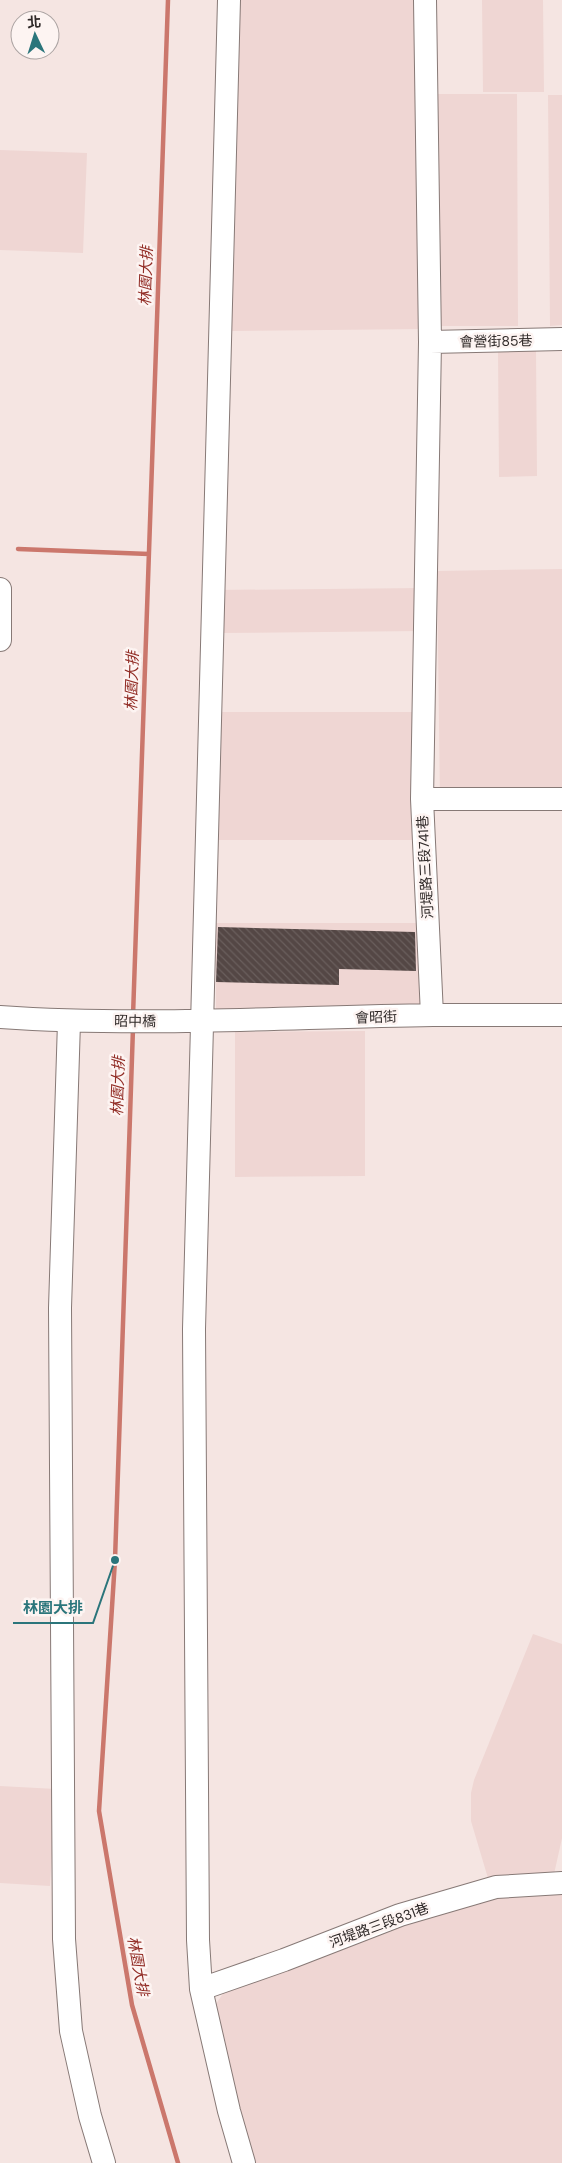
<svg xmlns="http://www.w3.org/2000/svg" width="562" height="2163" font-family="'DM Sans','Noto Sans TC',sans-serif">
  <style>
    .built { fill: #efd6d3 }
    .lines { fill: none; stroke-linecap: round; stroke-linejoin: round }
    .stream { stroke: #cb776c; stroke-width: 4.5 }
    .building { fill: url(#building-back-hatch) }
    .minor-casing { stroke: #877976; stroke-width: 24 }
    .minor { stroke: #fff; stroke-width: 22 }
    .labels { text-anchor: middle; stroke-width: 5; stroke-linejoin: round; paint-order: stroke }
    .street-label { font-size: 14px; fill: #302a29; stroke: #fdf4f2 }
    .water-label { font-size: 15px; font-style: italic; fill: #922d26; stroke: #fdf4f2 }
    .leader { fill: none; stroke: #2b757b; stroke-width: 2 }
    .callout-dot { fill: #2b757b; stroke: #fdf4f2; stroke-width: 2 }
    .callout-label { font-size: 15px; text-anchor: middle; font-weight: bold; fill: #2b757b; stroke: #fdf4f2; stroke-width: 5; stroke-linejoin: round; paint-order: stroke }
  </style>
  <defs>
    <pattern id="building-back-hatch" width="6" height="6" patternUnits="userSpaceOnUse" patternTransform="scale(1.25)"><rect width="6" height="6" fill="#544745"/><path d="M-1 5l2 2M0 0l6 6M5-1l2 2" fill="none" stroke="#6a5f5d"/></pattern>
  </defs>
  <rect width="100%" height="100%" fill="#f5e5e2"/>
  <path class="built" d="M229,0H422L425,329L232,331Z
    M482,0H543L544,92H483Z
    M437,94H517L518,326H439Z
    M548,95H562V325L550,326Z
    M0,150L87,153L83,253L0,250Z
    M498,351H536L537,476L499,477Z
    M562,569V797L440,799L437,571Z
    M421,588V631L218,633L217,590Z
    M212,712H425V840H212Z
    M216,923H426V1010H216Z
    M365,1031V1176L235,1177V1032Z
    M533,1634L562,1644V1838L552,1883H562V2163H251L214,2007L228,1986L490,1885L471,1821V1793L474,1780Z
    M0,1786L56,1789L50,1886L0,1883Z"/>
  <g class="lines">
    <path class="stream" d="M18,549L149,554
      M133,1016L168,0
      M133,1028L115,1560L99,1811L132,2005L178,2163"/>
  </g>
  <path class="building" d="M218,927L415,932L416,971L339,969V985L216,982Z"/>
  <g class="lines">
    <defs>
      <path id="minor" d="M229,0L194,1329L198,1940L201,1989L229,2111L244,2163
        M430,342L562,339
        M0,589V640
        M422,799L430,342L425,0
        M432,1015L422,799H562
        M0,1017C144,1027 288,1017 433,1015C476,1015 519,1015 562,1015
        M69,1022L60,1308L64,1939L71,2031L90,2116L104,2163
        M201,1989L284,1960L400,1915L496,1887L562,1883"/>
    </defs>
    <use href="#minor" class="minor-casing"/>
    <use href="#minor" class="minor"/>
  </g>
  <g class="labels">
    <g class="street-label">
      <text transform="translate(496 341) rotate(-1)" y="5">會營街85巷</text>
      <text transform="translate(425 867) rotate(-93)" y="5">河堤路三段741巷</text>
      <text transform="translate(376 1017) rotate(-2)" y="5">會昭街</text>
      <text transform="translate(135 1021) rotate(1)" y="5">昭中橋</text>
      <text transform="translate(379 1925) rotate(-20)" y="5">河堤路三段831巷</text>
    </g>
    <g class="water-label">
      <text transform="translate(146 276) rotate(-88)" y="5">林園大排</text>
      <text transform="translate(132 681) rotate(-88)" y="5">林園大排</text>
      <text transform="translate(118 1086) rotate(-88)" y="5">林園大排</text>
      <text transform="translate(138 1966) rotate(80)" y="5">林園大排</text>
    </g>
  </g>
  <path class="leader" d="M115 1560L93 1623H13"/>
  <circle class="callout-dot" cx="115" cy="1560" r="5"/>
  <g class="callout-label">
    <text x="53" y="1613">林園大排</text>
  </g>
  <g transform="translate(35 35) rotate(356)"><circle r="24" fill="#fdf4f2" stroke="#aba3a2"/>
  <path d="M0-4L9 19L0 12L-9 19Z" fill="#2b757b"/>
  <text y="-8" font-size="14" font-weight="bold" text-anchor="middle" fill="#302a29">北</text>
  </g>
</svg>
